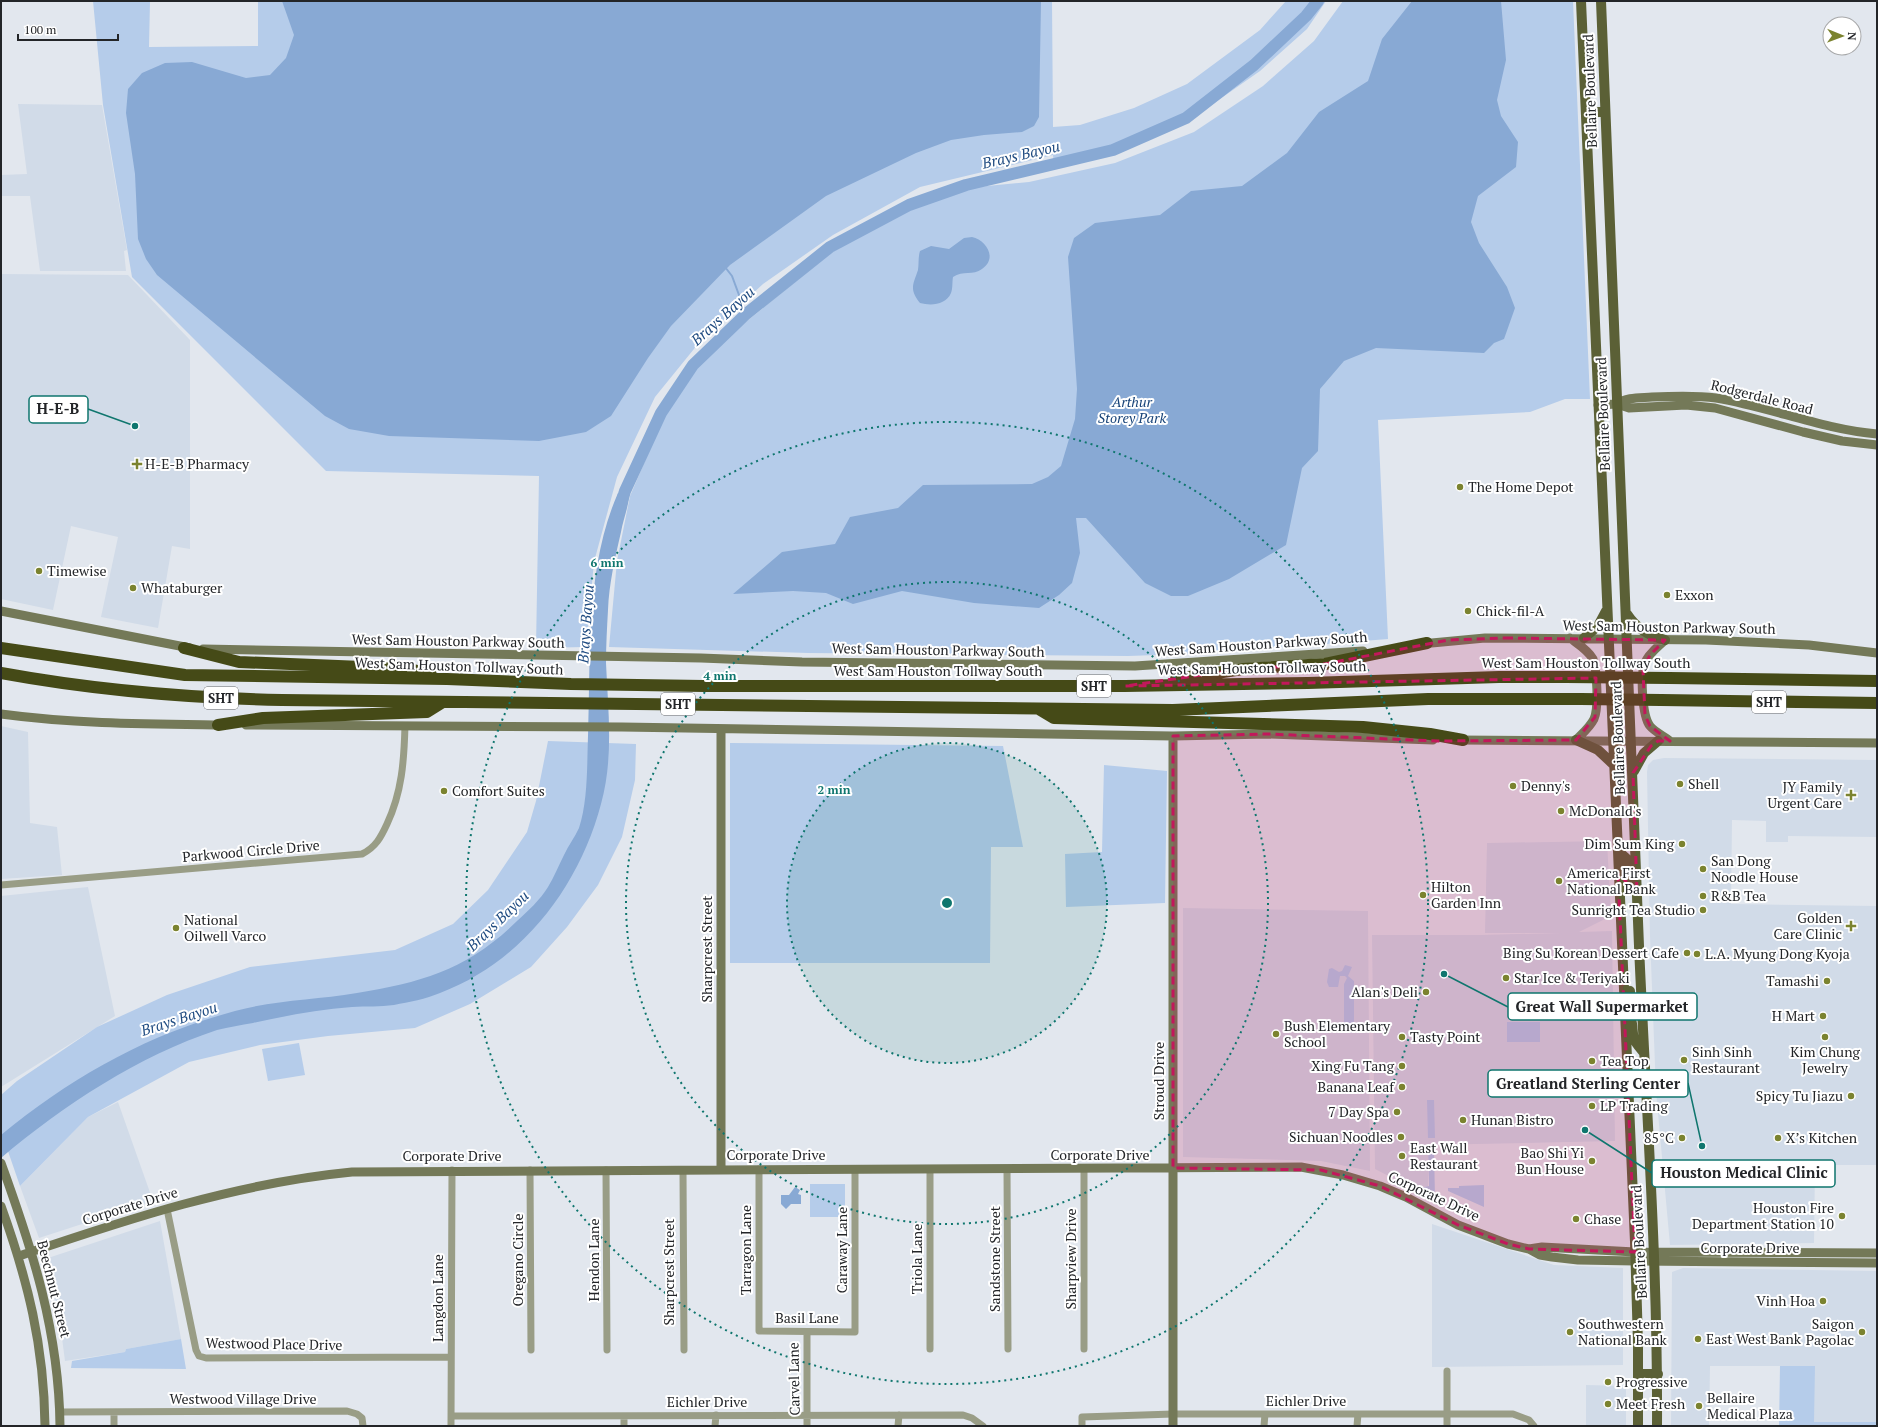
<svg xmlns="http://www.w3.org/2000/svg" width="1878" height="1427" font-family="'PT Serif',serif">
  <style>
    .built { fill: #d1dbe8 }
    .green { fill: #b5ccea }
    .water { fill: #88a9d4 }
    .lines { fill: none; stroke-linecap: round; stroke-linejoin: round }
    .stream { stroke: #88a9d4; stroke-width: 2 }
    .river { stroke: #88a9d4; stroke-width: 12 }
    .street { stroke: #999d86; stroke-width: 7 }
    .secondary { stroke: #747958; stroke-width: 9 }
    .primary { stroke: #5b6036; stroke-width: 10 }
    .highway { stroke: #454a17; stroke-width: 12 }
    .highway-bridge { stroke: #454a17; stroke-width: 12 }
    .marked { fill: #c2185b; fill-opacity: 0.2; stroke: #c2185b; stroke-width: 3; stroke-dasharray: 8 5; stroke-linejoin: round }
    .ring { fill: none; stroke: #0f766e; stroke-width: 2; stroke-dasharray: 2 4 }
    .poi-dot { fill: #7b832f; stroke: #fff; stroke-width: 1.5 }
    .labels { text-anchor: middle; stroke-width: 4; stroke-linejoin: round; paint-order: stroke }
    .shield { fill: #fff; stroke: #656668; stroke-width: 1 }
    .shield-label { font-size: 13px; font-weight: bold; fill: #232528 }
    .street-label { font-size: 14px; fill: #232528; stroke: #fff }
    .park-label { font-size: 14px; font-style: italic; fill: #174378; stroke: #fff }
    .poi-label { font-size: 14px; fill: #232528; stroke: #fff; text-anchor: start }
    .water-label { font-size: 15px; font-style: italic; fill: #1f4b81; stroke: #fff }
    .centre { fill: #0f766e; stroke: #fff; stroke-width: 2 }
    .ring-label { font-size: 12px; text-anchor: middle; font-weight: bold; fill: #0f766e; stroke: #fff; stroke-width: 4; stroke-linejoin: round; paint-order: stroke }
    .leader { fill: none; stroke: #0f766e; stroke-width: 1.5 }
    .callout-dot { fill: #0f766e; stroke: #fff; stroke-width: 1.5 }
    .callout { fill: #fff; stroke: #0f766e; stroke-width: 1.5 }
    .callout-label { font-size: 15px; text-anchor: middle; font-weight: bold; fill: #232528 }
  </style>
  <rect width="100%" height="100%" fill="#e2e7ee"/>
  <path class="built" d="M18,104L102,105L127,250L124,251L126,271H40L30,196H1V175L27,174Z
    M1,274L128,275L190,340V549L172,546L158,628L101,617L118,537L71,526L53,610L1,599Z
    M1,726L28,732L30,823L57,827L62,875L1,879Z
    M1664,758L1876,760L1877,837L1788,836V842H1766V821L1732,820L1731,904L1877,906V1165H1815L1814,1243L1670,1245L1656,1091L1650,936L1647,772L1648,765L1653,760Z
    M1607,841L1611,916L1579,932L1612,931L1615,1141L1428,1145V1186L1410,1187L1375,1169L1372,935H1480L1561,933H1485L1487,843Z
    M88,887L115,1016L1,1087V896Z
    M1183,908L1368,911L1370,1171L1321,1161L1183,1157Z
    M118,1102L153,1201L39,1238L20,1186L88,1117Z
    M160,1221L181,1339L126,1349L125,1352L65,1361L59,1315L45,1259Z
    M1432,1224L1554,1265L1623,1268V1365L1432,1367Z
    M1683,1268L1877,1271V1422H1814V1366H1710L1709,1426H1671L1672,1272Z
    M1586,1385L1626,1386V1426H1586Z"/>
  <path class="green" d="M93,1H150L149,47L258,46V1H1052L1053,127L1080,125L1134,108L1187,84L1260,30L1286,1H1326L1307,29L1260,71L1190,120L1114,152L1054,166L1053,155L920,187L833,235L763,284L698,344L655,397L617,477L594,562L586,647L536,648L539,476L326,471L132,277L103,105Z
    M1343,1H1573L1590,399H1565L1530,412L1378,420L1388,639L1213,653L1128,656L808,653L609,647L617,561L630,496L663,419L695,368L747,321L831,253L909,207L966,188L1029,182L1115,163L1194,132L1263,86L1314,41Z
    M548,741L636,744L635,780L622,837L598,885L567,927L531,967L470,1004L415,1028L328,1036L260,1045L189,1062L88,1117L20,1186L1,1131V1095L17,1081L97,1027L167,995L250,967L395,950L453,924L488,890L527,832L536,801Z
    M730,743L1003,746L1023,847H991L990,963H730Z
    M1104,765L1167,771L1165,903L1066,907L1065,854L1102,852Z
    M1345,965L1352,967L1348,976L1354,981V1033H1344V984L1347,978L1345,976H1340L1338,987H1329L1327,982L1329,969L1332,968L1339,972L1342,971Z
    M1507,1022H1540V1042H1507Z
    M299,1043L305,1075L268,1081L262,1049Z
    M1427,1100H1434L1435,1138H1428Z
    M1428,1147H1434L1435,1199L1423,1193V1187L1429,1186Z
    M810,1184H845V1217H810Z
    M1484,1185V1207L1448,1191V1188H1459V1186Z
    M181,1339L186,1369L71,1368L72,1361L125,1352L126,1349Z
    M1780,1366H1815L1814,1422H1877V1426H1779Z"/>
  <path class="water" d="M282,1H1041L1039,117L1034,126L1022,132L984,135L951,140L916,153L826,196L730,265L671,326L648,358L611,416L586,432L539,441L389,436L349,429L325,416L157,275L146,259L138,239L135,174L126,113L128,89L142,73L165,63L192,62L246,78L270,75L286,58L294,35Z
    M1412,1H1501L1506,60L1497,100L1501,116L1518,142L1516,167L1478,196L1471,222L1479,243L1507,287L1515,308L1504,339L1494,343L1484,353L1376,348L1344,361L1320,389L1318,451L1302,468L1286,545L1229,579L1188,596H1171L1145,583L1086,518H1076L1080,553L1072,583L1059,595L1039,608L974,603L902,591L853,604L826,593L793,591L733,594L782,552L835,544L850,517L898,508L923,485L1032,484L1048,477L1061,466L1075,419L1077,389L1068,257L1074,238L1095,223L1160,215L1191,191L1242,186L1287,153L1319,112L1368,81L1382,39Z
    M972,237C986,240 998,258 982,269C973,276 963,270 953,277C952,282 953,288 951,293C946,305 931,306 920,303C909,289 913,285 918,270C919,264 918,257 920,251L931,246L949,249L964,238Z
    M618,493L629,496C628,509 623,520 621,532C615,558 609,584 608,610C607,628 606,645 606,663C608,710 614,757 601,804C579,887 522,962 440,993C426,999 409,1002 394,1005C380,1007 366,1006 352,1007C319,1009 286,1016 253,1023C241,1025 229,1027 217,1030C138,1056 64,1105 1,1158V1135C72,1077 146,1035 235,1011C275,1000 316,1000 357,993C423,982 468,969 517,921C528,911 540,900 548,887C554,877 559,865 564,855C568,846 575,837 579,828C588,801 587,764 588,736C591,656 585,568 618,493Z
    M795,1187L800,1190L798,1194L801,1195V1204H791L786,1209L781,1204V1195H789Z"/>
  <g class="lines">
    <path class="stream" d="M725,267L732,276L746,314"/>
    <path class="river" d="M619,511L625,491L661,413L693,365L746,314L830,247L909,205L966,185L1113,150L1186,118L1254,65L1306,16L1318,1"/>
    <path class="street" d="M1,885L362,854C376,847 381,837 387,824C402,792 404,761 405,726
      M759,1169V1331L855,1332V1169
      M1007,1169L1008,1349
      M1084,1169V1349
      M530,1170L531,1350
      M606,1170L607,1350
      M683,1170L684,1350
      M167,1209L196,1350L199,1356L206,1358L451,1357
      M807,1332V1426
      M930,1349V1169
      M1447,1371V1426
      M60,1412L347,1411L357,1414L362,1418L363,1426
      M451,1416L963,1415L972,1418L983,1426
      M114,1426V1412
      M451,1426L452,1170
      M624,1426V1416
      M715,1426L716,1415
      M898,1426L899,1415
      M1082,1426V1417L1173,1414H1513L1529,1420L1534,1426
      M1264,1426L1265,1414
      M1357,1426L1358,1414"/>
    <path class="secondary" d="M1617,404C1627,397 1639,398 1652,397C1673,396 1695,395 1716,398C1771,407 1821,429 1877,434
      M1598,405L1617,404L1629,408L1686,405L1715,408L1803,432L1842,441L1877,445
      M1,611L190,648
      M1570,638C1578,644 1588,650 1593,659C1597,670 1599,708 1594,719C1590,727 1583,733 1576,740
      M1665,640C1658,647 1648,654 1645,663C1640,674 1642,716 1650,726C1655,732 1664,736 1670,741
      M1421,644L1485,638L1706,640L1809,645L1877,653
      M203,649L701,658L802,662L1135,666L1363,651
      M1,714C75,724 149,724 223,725
      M246,725L622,727L1173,736L1268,734L1433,740
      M721,729V1169
      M1458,740L1877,743
      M1,1163C33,1251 59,1332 60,1426
      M1,1206C28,1281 44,1345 45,1426
      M1529,1249L1542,1247L1635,1252L1877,1253
      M19,1256C128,1219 237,1183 352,1172L1301,1167L1343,1175L1380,1186L1406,1197L1458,1225L1508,1244L1529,1249L1540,1255L1552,1257L1578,1260L1636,1261L1877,1263
      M1173,1426V736"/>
    <path class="primary" d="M1581,1L1635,1242L1638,1344V1426
      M1601,1C1613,316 1626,631 1639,946C1646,1106 1658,1266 1657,1426
      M1586,112H1605
      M1627,614C1637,629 1648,635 1665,640
      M1584,638L1598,626L1606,611
      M1576,740L1598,750L1614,765
      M1634,771L1644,753L1658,741
      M1618,851L1626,858C1628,870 1627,882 1636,891
      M1630,991C1630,1001 1631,1012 1642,1015
      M1625,1012C1635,1019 1631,1029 1634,1039C1636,1044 1641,1049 1644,1053
      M1639,1374H1658"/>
    <path class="highway" d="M1,648L185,675L447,679L571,684L704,686H1125L1308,683L1499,677H1566
      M184,648L239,662L410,669L431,675
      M1,673C94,690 188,698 282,700L1173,710L1428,699H1581
      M1669,678L1877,681
      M1176,679L1243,669L1325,664L1427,643
      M1661,700L1877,703
      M1039,709L1054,718L1363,727L1430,734L1463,740
      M218,725L263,718L427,712L443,702"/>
    <path class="highway-bridge" d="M1566,677L1669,678
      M1581,699L1661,700"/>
  </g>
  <path class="marked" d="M1505,638L1665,640L1650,655L1643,670L1645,715L1650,726L1670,741H1658L1651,746L1633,773L1637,893L1618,873L1635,1252L1529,1249L1508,1244L1458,1225L1380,1186L1321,1170L1173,1168V736L1268,734L1438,741L1576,740L1595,717L1596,678L1125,686L1243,669L1325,664L1448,640Z"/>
  <circle cx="947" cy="903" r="160" fill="#0f766e" fill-opacity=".12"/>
  <g class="ring">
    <circle cx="947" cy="903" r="160"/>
    <circle cx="947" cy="903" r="321"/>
    <circle cx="947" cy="903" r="481"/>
  </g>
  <g class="poi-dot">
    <path d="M135 458h4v4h4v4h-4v4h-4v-4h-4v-4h4z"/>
    <circle cx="1460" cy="487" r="4"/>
    <circle cx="39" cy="571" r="4"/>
    <circle cx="133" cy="588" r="4"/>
    <circle cx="1667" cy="595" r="4"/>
    <circle cx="1468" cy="611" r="4"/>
    <circle cx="1680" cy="784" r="4"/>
    <circle cx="1513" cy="786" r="4"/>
    <circle cx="444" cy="791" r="4"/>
    <path d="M1849 789h4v4h4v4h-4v4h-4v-4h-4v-4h4z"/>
    <circle cx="1561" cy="811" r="4"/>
    <circle cx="1682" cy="844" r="4"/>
    <circle cx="1703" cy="869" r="4"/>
    <circle cx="1559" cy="881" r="4"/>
    <circle cx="1423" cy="895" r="4"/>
    <circle cx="1703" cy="896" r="4"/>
    <circle cx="1703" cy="910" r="4"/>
    <path d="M1849 920h4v4h4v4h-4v4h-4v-4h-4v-4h4z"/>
    <circle cx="176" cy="928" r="4"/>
    <circle cx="1687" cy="953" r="4"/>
    <circle cx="1697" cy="954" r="4"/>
    <circle cx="1506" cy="978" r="4"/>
    <circle cx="1827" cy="981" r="4"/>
    <circle cx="1426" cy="992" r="4"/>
    <circle cx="1823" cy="1016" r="4"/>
    <circle cx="1276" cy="1034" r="4"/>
    <circle cx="1402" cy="1037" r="4"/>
    <circle cx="1825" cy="1037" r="4"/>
    <circle cx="1684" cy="1060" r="4"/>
    <circle cx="1592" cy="1061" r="4"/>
    <circle cx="1402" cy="1066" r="4"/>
    <circle cx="1402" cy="1087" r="4"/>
    <circle cx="1851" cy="1096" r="4"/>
    <circle cx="1592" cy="1106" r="4"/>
    <circle cx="1397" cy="1112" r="4"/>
    <circle cx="1463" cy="1120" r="4"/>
    <circle cx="1401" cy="1137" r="4"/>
    <circle cx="1682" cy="1138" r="4"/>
    <circle cx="1778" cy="1138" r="4"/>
    <circle cx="1402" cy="1156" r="4"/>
    <circle cx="1592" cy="1161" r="4"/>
    <circle cx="1842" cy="1216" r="4"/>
    <circle cx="1576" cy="1219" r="4"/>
    <circle cx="1823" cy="1301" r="4"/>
    <circle cx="1570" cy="1332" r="4"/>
    <circle cx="1862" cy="1332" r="4"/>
    <circle cx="1698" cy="1339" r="4"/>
    <circle cx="1608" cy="1382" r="4"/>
    <circle cx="1608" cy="1404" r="4"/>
    <circle cx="1699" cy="1406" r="4"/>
  </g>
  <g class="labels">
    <g class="shield">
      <rect x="1077" y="675" width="34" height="22" rx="3"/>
      <rect x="204" y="687" width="34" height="22" rx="3"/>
      <rect x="1752" y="691" width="34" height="22" rx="3"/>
      <rect x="661" y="693" width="34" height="22" rx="3"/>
    </g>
    <g class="shield-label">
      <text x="1094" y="691">SHT</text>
      <text x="221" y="703">SHT</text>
      <text x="1769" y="707">SHT</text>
      <text x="678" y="709">SHT</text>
    </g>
    <g class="street-label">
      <text transform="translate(1590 91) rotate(-92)" y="5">Bellaire Boulevard</text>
      <text transform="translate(1762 397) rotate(14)" y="5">Rodgerdale Road</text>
      <text transform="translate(1603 414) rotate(-92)" y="5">Bellaire Boulevard</text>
      <text transform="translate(1669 627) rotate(1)" y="5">West Sam Houston Parkway South</text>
      <text transform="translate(458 641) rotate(1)" y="5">West Sam Houston Parkway South</text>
      <text transform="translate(1261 644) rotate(-4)" y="5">West Sam Houston Parkway South</text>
      <text transform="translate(938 650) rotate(1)" y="5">West Sam Houston Parkway South</text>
      <text x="1586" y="668">West Sam Houston Tollway South</text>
      <text transform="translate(459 666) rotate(2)" y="5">West Sam Houston Tollway South</text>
      <text transform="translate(1262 668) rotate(-1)" y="5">West Sam Houston Tollway South</text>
      <text x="938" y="676">West Sam Houston Tollway South</text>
      <text transform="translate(1618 738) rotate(-92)" y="5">Bellaire Boulevard</text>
      <text transform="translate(251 851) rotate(-5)" y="5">Parkwood Circle Drive</text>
      <text transform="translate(707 949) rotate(-90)" y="5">Sharpcrest Street</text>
      <text transform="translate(1159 1081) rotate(-90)" y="5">Stroud Drive</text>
      <text x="776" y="1160">Corporate Drive</text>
      <text x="1100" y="1160">Corporate Drive</text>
      <text x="452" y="1161">Corporate Drive</text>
      <text transform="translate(1434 1196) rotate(25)" y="5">Corporate Drive</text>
      <text transform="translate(130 1206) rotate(-17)" y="5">Corporate Drive</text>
      <text transform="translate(1639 1242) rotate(-93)" y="5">Bellaire Boulevard</text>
      <text x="1750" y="1253">Corporate Drive</text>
      <text transform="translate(746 1250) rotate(-90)" y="5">Tarragon Lane</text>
      <text transform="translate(842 1250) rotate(-90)" y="5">Caraway Lane</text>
      <text transform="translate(917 1259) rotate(-90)" y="5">Triola Lane</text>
      <text transform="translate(995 1259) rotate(-90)" y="5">Sandstone Street</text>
      <text transform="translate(1071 1259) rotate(-90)" y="5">Sharpview Drive</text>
      <text transform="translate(518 1260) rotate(-90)" y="5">Oregano Circle</text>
      <text transform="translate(594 1260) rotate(-90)" y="5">Hendon Lane</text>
      <text transform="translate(669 1272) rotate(-90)" y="5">Sharpcrest Street</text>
      <text transform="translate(54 1289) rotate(76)" y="5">Beechnut Street</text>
      <text transform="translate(438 1298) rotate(-90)" y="5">Langdon Lane</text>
      <text x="807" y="1323">Basil Lane</text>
      <text transform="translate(274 1344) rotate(1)" y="5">Westwood Place Drive</text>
      <text transform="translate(794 1379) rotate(-91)" y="5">Carvel Lane</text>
      <text x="243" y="1404">Westwood Village Drive</text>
      <text x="1306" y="1406">Eichler Drive</text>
      <text x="707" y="1407">Eichler Drive</text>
    </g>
    <g class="park-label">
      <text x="1132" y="407">Arthur<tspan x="1132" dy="16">Storey Park</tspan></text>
    </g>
    <g class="poi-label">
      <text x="145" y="469">H-E-B Pharmacy</text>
      <text x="1468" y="492">The Home Depot</text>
      <text x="47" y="576">Timewise</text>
      <text x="141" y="593">Whataburger</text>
      <text x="1675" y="600">Exxon</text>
      <text x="1476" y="616">Chick-fil-A</text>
      <text x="1688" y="789">Shell</text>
      <text x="1521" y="791">Denny's</text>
      <text x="1842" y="792" text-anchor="end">JY Family<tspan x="1842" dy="16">Urgent Care</tspan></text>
      <text x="452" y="796">Comfort Suites</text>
      <text x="1569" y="816">McDonald's</text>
      <text x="1674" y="849" text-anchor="end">Dim Sum King</text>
      <text x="1711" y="866">San Dong<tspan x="1711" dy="16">Noodle House</tspan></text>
      <text x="1567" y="878">America First<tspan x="1567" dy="16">National Bank</tspan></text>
      <text x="1431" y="892">Hilton<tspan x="1431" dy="16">Garden Inn</tspan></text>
      <text x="1711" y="901">R&amp;B Tea</text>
      <text x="1695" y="915" text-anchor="end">Sunright Tea Studio</text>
      <text x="1842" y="923" text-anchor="end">Golden<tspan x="1842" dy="16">Care Clinic</tspan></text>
      <text x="184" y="925">National<tspan x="184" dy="16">Oilwell Varco</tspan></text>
      <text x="1679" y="958" text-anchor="end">Bing Su Korean Dessert Cafe</text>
      <text x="1705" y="959">L.A. Myung Dong Kyoja</text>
      <text x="1514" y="983">Star Ice &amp; Teriyaki</text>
      <text x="1819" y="986" text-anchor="end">Tamashi</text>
      <text x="1418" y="997" text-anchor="end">Alan's Deli</text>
      <text x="1815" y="1021" text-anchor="end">H Mart</text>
      <text x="1284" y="1031">Bush Elementary<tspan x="1284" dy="16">School</tspan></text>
      <text x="1410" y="1042">Tasty Point</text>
      <text x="1692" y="1057">Sinh Sinh<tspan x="1692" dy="16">Restaurant</tspan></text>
      <text x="1825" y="1057" text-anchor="middle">Kim Chung<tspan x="1825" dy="16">Jewelry</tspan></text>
      <text x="1600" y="1066">Tea Top</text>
      <text x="1394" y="1071" text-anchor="end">Xing Fu Tang</text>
      <text x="1394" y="1092" text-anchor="end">Banana Leaf</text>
      <text x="1843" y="1101" text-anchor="end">Spicy Tu Jiazu</text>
      <text x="1600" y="1111">LP Trading</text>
      <text x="1389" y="1117" text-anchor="end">7 Day Spa</text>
      <text x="1471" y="1125">Hunan Bistro</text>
      <text x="1393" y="1142" text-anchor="end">Sichuan Noodles</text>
      <text x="1674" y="1143" text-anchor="end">85°C</text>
      <text x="1786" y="1143">X’s Kitchen</text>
      <text x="1410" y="1153">East Wall<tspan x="1410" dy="16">Restaurant</tspan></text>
      <text x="1584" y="1158" text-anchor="end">Bao Shi Yi<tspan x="1584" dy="16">Bun House</tspan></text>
      <text x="1834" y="1213" text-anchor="end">Houston Fire<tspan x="1834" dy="16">Department Station 10</tspan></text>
      <text x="1584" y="1224">Chase</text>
      <text x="1815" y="1306" text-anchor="end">Vinh Hoa</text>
      <text x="1578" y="1329">Southwestern<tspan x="1578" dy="16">National Bank</tspan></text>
      <text x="1854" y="1329" text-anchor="end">Saigon<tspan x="1854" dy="16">Pagolac</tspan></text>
      <text x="1706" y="1344">East West Bank</text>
      <text x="1616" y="1387">Progressive</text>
      <text x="1707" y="1403">Bellaire<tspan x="1707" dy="16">Medical Plaza</tspan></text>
      <text x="1616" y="1409">Meet Fresh</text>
    </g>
    <g class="water-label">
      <text transform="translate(1021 155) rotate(-13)" y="5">Brays Bayou</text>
      <text transform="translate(723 316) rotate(-42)" y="5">Brays Bayou</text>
      <text transform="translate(586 624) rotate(-86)" y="5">Brays Bayou</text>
      <text transform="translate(498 921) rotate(-44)" y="5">Brays Bayou</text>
      <text transform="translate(179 1019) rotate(-18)" y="5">Brays Bayou</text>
    </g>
  </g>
  <circle cx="947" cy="903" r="6" class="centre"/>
  <g class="ring-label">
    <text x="607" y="567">6 min</text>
    <text x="720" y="680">4 min</text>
    <text x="834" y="794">2 min</text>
  </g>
  <path class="leader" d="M135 426L88 409M1444 974L1508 1007M1702 1146L1688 1083M1585 1130L1652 1173"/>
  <g class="callout-dot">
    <circle cx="135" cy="426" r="4"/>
    <circle cx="1444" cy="974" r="4"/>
    <circle cx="1702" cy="1146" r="4"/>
    <circle cx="1585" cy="1130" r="4"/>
  </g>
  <g class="callout">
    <rect x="29" y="396" width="59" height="27" rx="4"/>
    <rect x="1508" y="993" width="189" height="27" rx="4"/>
    <rect x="1488" y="1070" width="200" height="27" rx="4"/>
    <rect x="1652" y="1160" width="183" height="27" rx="4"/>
  </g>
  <g class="callout-label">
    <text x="58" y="414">H-E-B</text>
    <text x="1602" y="1012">Great Wall Supermarket</text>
    <text x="1588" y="1089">Greatland Sterling Center</text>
    <text x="1744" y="1178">Houston Medical Clinic</text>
  </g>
  <rect width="1878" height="1427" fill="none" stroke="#232528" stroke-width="4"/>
  <g transform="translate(1842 36) rotate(91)"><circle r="19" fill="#ffffff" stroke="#a7a8a9"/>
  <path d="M0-3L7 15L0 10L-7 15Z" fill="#7b832f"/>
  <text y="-6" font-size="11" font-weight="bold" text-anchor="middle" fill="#232528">N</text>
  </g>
  <path d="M18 34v6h100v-6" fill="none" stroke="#232528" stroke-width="2"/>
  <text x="24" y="34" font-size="12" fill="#232528" stroke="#ffffff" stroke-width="3" paint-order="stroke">100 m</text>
</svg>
